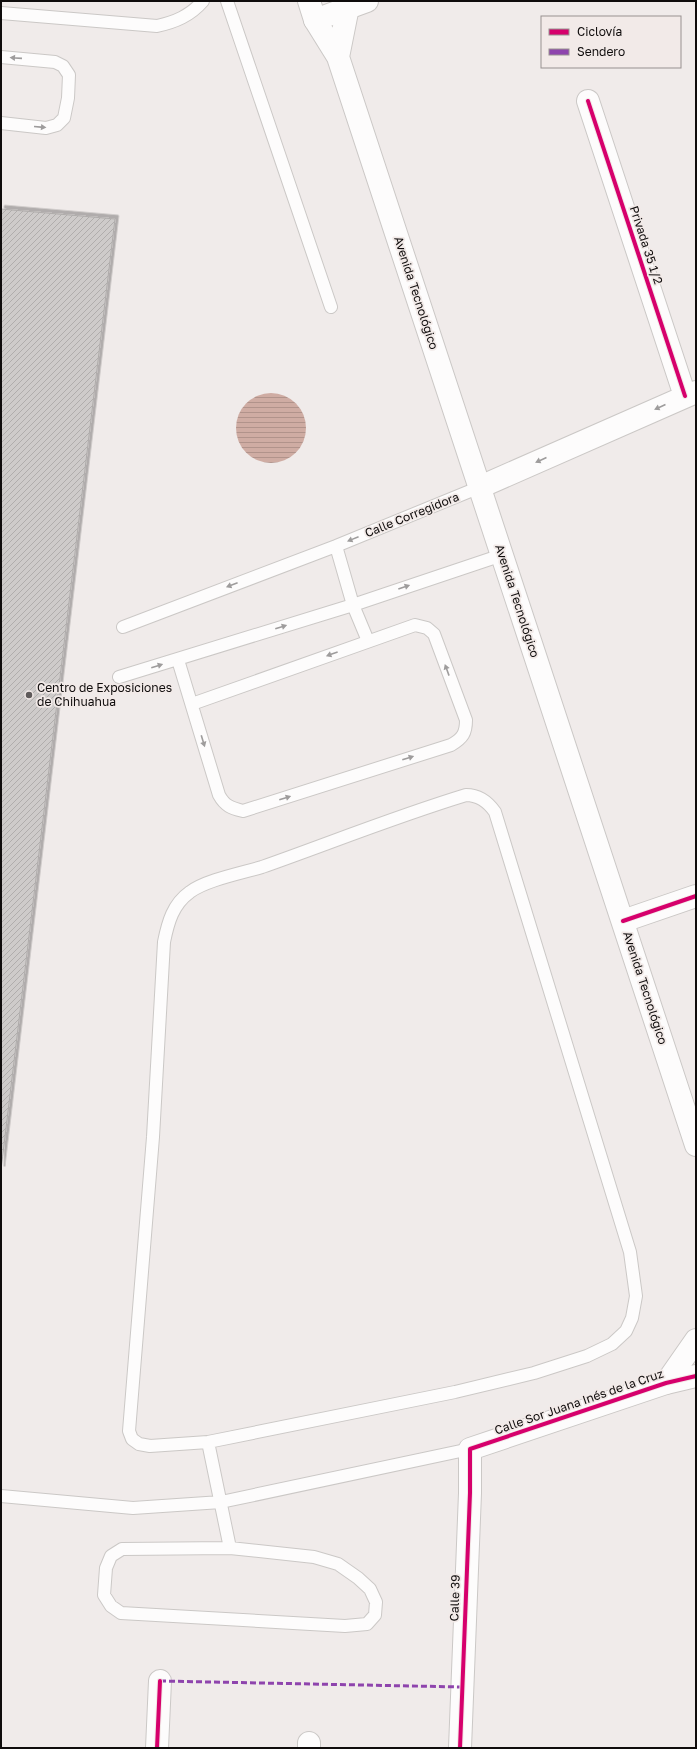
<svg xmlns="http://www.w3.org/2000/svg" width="697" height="1749" font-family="'Golos Text',sans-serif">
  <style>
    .water { fill: url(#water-rules) }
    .building { fill: url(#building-hatch); stroke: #afacab; filter: url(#shadow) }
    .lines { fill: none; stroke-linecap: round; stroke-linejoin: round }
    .lane-casing { stroke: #cbc8c6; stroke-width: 14 }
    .street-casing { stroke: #cbc8c6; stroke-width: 24 }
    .secondary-casing { stroke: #cbc8c6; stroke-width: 24 }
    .primary-casing { stroke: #cbc8c6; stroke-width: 24 }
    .lane { stroke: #fdfcfc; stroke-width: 12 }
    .street { stroke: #fdfcfc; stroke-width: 22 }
    .secondary { stroke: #fdfcfc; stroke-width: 22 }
    .primary { stroke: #fdfcfc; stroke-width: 22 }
    .quiet { stroke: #8e44ad; stroke-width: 3; stroke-dasharray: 6 3; stroke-linecap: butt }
    .cycleway-casing { stroke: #f2eae8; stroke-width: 6 }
    .cycleway { stroke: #d6006c; stroke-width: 4 }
    .oneway { fill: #9e9c9c }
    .poi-dot { fill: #5e5a5a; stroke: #f2eae8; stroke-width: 1.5 }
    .labels { text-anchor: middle; stroke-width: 3.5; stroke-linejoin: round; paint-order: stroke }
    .street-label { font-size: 12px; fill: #0f0c0c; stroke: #f2eae8 }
    .poi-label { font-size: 12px; fill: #0f0c0c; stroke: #f2eae8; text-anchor: start }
  </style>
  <defs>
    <pattern id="water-rules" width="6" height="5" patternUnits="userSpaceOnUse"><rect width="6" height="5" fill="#cfaca3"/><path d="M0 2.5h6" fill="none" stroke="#b1938b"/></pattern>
    <pattern id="building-hatch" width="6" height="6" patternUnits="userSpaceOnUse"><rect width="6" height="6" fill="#cecbca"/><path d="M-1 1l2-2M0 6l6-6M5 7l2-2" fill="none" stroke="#b0adac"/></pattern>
    <filter id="shadow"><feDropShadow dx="3.5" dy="-3.5" stdDeviation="0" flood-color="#0004"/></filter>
  </defs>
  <rect width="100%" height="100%" fill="#f0ebea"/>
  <path class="water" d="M236 428a35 35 0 1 1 70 0a35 35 0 1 1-70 0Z"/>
  <path class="building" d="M1,209L115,219L1,1170Z"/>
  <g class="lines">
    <defs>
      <path id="lane" d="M227,1L331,307
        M1,13L157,26C175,22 190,16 203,1
        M1,57L55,62L63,66L69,75L68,98L64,118L57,125L46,128L1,123
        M336,546L353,605L368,641
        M123,627L336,546L480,487
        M178,660L219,795C225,806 231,808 243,811L451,745C463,738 466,733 466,720L434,634L427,628L415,625L192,704
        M119,677L353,605L502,555
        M466,795C479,795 488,802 495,812L630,1252L636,1296L632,1318L626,1331L612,1344L587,1356L534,1373L455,1392L208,1442L150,1446L139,1444L132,1439L129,1431L153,1137L164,942C168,922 173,904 190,892C206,880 242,873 262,867C330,843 397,816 466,795Z
        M208,1442L230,1548
        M1,1496L133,1508L221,1502L470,1449
        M230,1548L314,1557L338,1564L358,1578L370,1589L376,1602L375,1615L367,1624L345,1626L121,1613L111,1606L104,1595L106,1568L111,1556L122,1549Z"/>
      <path id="street" d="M588,101L685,396
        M480,487L696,392
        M623,921L696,896
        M157,1748L160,1681
        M309,1748V1743
        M460,1748L470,1493V1449L666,1383L696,1376"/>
      <path id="secondary" d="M315,20L367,1"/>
      <path id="primary" d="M309,1L315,20L338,57L696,1145
        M338,57L348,7L345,1
        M666,1383L696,1340"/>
    </defs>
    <use href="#lane" class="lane-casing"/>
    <use href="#street" class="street-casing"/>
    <use href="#secondary" class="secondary-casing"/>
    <use href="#primary" class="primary-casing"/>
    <use href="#lane" class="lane"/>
    <use href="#street" class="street"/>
    <use href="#secondary" class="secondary"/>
    <use href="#primary" class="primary"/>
    <path class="quiet" d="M160,1681L462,1687"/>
    <defs>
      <path id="cycleway" d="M588,101L685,396
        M623,921L696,896
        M157,1748L160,1681
        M460,1748L470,1493V1449L666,1383L696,1376"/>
    </defs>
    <use href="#cycleway" class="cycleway-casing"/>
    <use href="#cycleway" class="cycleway"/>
  </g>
  <defs><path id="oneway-solid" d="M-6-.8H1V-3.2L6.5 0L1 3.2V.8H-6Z"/></defs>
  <g class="oneway">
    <use href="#oneway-solid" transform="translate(16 58) rotate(-176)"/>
    <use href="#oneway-solid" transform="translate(40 127) rotate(5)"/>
    <use href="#oneway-solid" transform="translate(660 407) rotate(156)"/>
    <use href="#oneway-solid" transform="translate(541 460) rotate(156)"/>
    <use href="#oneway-solid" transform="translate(353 539) rotate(158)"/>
    <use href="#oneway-solid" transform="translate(232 585) rotate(159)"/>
    <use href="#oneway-solid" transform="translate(404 587) rotate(-19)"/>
    <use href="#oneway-solid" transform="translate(281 627) rotate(-17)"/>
    <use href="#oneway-solid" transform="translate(332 654) rotate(160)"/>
    <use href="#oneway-solid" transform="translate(157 666) rotate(-17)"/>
    <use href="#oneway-solid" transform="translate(447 670) rotate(-110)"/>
    <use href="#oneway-solid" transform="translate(203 741) rotate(73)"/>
    <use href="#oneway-solid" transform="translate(408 758) rotate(-18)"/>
    <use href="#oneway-solid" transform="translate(285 798) rotate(-18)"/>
  </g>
  <circle class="poi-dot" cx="29" cy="695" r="4"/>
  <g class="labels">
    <g class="street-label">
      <text transform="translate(646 245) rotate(72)" y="4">Privada 35 1/2</text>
      <text transform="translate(416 293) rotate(72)" y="4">Avenida Tecnológico</text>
      <text transform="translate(412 515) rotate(-22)" y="4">Calle Corregidora</text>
      <text transform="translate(517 601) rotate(72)" y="4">Avenida Tecnológico</text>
      <text transform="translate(645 988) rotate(72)" y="4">Avenida Tecnológico</text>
      <text transform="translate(579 1402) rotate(-19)" y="4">Calle Sor Juana Inés de la Cruz</text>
      <text transform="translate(455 1598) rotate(-88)" y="4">Calle 39</text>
    </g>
    <g class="poi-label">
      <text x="37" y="692">Centro de Exposiciones<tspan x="37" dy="14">de Chihuahua</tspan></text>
    </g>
  </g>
  <rect width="697" height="1749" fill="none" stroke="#0f0c0c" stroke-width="4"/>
  <rect x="541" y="16" width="140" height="52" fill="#f2eae8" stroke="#979190"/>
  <rect x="549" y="29" width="20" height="6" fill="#d6006c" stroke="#979190"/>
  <text x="577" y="36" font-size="12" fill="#0f0c0c">Ciclovía</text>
  <rect x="549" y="49" width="20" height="6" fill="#8e44ad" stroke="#979190"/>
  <text x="577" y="56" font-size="12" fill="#0f0c0c">Sendero</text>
</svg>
